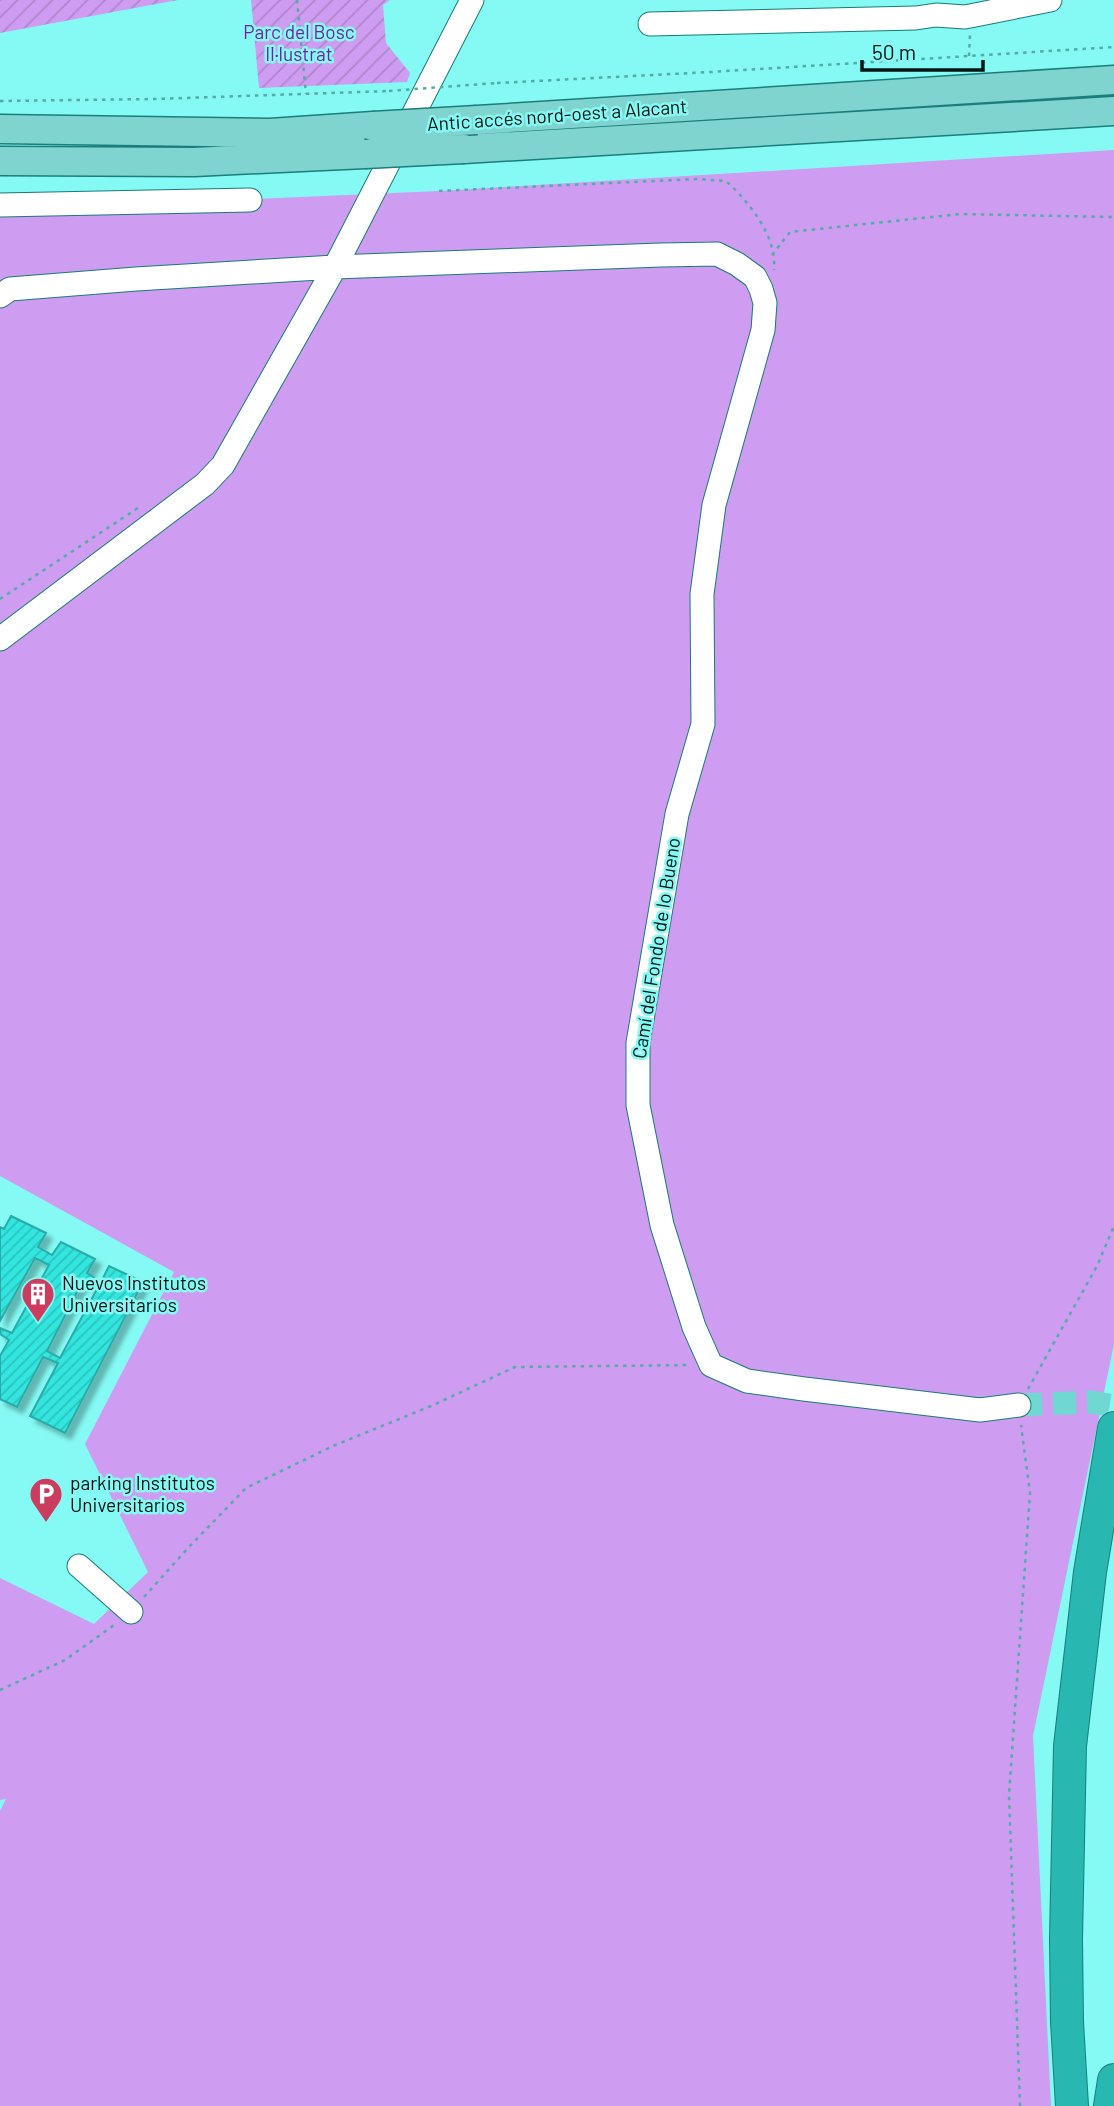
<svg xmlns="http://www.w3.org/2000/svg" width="1114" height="2106" font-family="Barlow,sans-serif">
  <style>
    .grass { fill: #ce9df1 }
    .garden { fill: url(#garden-furrows) }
    .building { fill: url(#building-hatch); stroke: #29aba5; stroke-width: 2; fill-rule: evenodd; filter: url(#shadow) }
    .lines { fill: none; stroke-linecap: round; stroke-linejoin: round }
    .minor-tunnel { stroke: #71d7d1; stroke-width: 23; stroke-dasharray: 23 11; stroke-linecap: butt }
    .minor-casing { stroke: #177b77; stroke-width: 25 }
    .major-casing { stroke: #1b7e7a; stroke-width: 31 }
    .highway-casing { stroke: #1b7e7a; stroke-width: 34 }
    .path { stroke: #57aaa6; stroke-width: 2.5; stroke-dasharray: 3.5 5; stroke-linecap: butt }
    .minor { stroke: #fff; stroke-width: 23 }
    .major { stroke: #7fd4d0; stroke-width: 28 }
    .highway { stroke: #29b7b1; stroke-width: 32 }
    .major-bridge-casing { stroke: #1b7e7a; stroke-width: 31; stroke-linecap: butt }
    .path-bridge { stroke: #57aaa6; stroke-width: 2.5; stroke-dasharray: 3.5 5; stroke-linecap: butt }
    .major-bridge { stroke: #7fd4d0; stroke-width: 28 }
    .labels { text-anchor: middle; stroke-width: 5; stroke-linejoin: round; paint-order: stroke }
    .park-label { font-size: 19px; fill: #761da3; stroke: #85f9f3 }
    .street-label { font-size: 19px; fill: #001413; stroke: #85f9f3 }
    .poi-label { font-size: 19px; fill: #001413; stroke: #85f9f3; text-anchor: start }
  </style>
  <defs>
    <pattern id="garden-furrows" width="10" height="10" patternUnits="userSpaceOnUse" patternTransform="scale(1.75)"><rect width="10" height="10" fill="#ce9df1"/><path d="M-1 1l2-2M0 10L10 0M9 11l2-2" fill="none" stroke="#af86ce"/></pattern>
    <pattern id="building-hatch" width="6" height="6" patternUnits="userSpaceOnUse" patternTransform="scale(1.75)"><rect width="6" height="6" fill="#33e5de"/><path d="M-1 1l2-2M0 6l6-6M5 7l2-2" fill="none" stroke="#2bc4be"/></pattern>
    <filter id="shadow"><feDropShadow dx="6" dy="6" stdDeviation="2" flood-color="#0004"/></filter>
  </defs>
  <rect width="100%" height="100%" fill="#85f9f3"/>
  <path class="grass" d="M1114,150V1344L1033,1736L1051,2106H0V1811L6,1799L0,1800V1578L94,1624L148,1572L85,1444L174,1272L0,1176V210L439,191Z"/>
  <path class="garden" d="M0,0H178L0,33Z
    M251,0H390L383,5L386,43L410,73L407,82L259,88Z"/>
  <path class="building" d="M11,1216L46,1233L38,1247L52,1255L61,1242L95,1259L87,1273L101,1282L109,1266L143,1282L65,1433L30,1416L58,1363L43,1357L17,1407L0,1399V1356L9,1340L0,1334V1328L12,1333L49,1265L35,1258L0,1321V1227L4,1229ZM82,1282L97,1289L60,1358L47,1351Z"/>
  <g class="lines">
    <path class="minor-tunnel" d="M1019,1405L1092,1402L1114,1406"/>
    <defs>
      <path id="minor" d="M650,24L916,18L936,15L965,17L1050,0
        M0,205L250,200
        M0,296L10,289L136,279L335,267L661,255L717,254L737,264L755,277L761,289L765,303L763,330L714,505L702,594L703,724L677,814L638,1043V1105L662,1225L694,1327L711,1365L747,1381L804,1389L980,1410L1019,1405
        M0,639L205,484L223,465L335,267L472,0
        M79,1566L131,1612"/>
      <path id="major" d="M477,120L1114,80
        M0,129L270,133L373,126
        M464,149L1114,111
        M0,161L194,162L365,154"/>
      <path id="highway" d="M1072,2106L1067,2022L1066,1939L1070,1746L1090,1572L1114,1428
        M1110,2106L1114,2080"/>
    </defs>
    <use href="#minor" class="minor-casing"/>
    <use href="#major" class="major-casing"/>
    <use href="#highway" class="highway-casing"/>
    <path class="path" d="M297,0L306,94
      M969,56L970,35
      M497,83L711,72L1114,47
      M0,101L155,99L389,91
      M439,191L697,179L726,181C749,202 777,236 774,270
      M772,255L790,232L960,214L1114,217
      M0,599L141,506
      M1028,1389L1097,1266L1114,1226
      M144,1597L188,1548L246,1488L333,1446L431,1406L515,1367L691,1365
      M0,1690L65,1660L117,1623
      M1020,2106L1009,1795L1030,1493L1021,1425"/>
    <use href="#minor" class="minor"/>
    <use href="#major" class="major"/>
    <use href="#highway" class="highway"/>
    <defs>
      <path id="major-bridge" d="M373,126L477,120
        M365,154L464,149"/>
    </defs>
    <use href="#major-bridge" class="major-bridge-casing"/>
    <path class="path-bridge" d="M389,91L497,83"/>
    <use href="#major-bridge" class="major-bridge"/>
  </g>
  <defs>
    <symbol id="building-pin" viewBox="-11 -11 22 30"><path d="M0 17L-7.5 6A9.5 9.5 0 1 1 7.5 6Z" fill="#cc3c5f" stroke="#85f9f3"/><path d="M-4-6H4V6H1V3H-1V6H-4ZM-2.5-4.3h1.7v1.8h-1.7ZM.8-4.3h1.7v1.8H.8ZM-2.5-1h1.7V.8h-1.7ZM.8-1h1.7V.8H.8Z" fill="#fff"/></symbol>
    <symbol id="parking-pin" viewBox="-11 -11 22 30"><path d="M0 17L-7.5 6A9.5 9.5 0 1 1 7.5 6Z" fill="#cc3c5f" stroke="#85f9f3"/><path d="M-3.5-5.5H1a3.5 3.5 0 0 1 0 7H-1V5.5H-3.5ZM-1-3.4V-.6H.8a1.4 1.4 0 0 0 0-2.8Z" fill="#fff"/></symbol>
  </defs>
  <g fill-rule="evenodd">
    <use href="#building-pin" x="19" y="1275" width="38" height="52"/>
    <use href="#parking-pin" x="27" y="1475" width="38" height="52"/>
  </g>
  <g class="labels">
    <g class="park-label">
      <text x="299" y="39">Parc del Bosc<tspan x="299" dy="22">Il·lustrat</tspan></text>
    </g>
    <g class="street-label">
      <text transform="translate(557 115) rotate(-4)" y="7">Antic accés nord-oest a Alacant</text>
      <text transform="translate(656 948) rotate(-81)" y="7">Camí del Fondo de lo Bueno</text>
    </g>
    <g class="poi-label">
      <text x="62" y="1290">Nuevos Institutos<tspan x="62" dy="22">Universitarios</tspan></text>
      <text x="70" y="1490">parking Institutos<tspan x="70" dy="22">Universitarios</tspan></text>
    </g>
  </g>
  <path d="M862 60v10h121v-10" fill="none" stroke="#001413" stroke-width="3.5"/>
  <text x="872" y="60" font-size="21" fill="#001413" stroke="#85f9f3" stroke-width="5" paint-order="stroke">50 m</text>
</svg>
